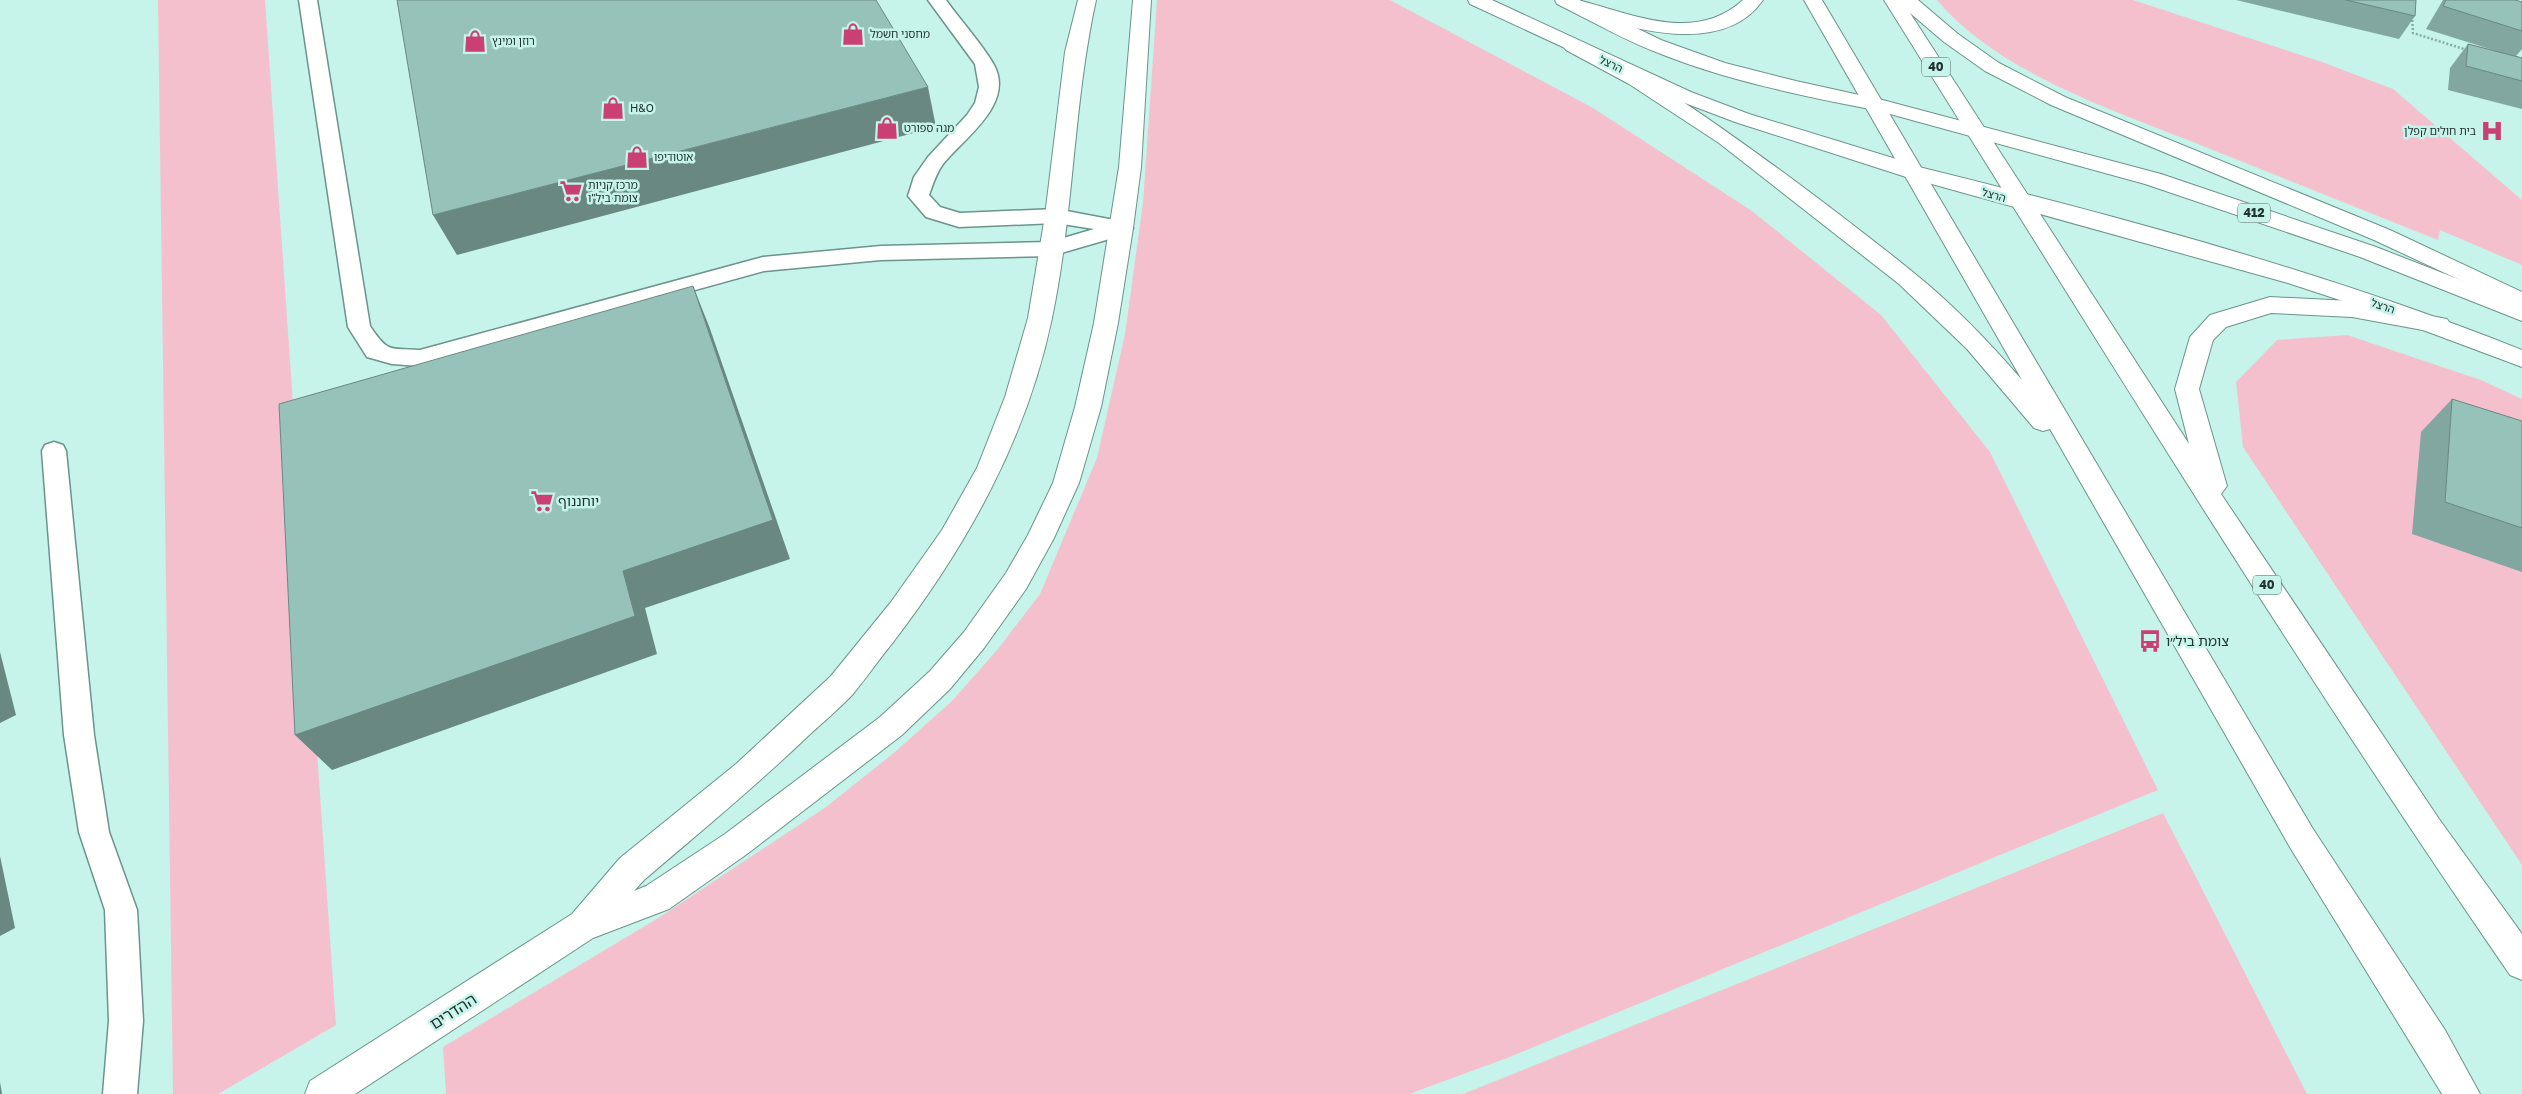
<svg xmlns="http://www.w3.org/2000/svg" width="2522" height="1094" font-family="'Golos Text','Noto Sans Hebrew',sans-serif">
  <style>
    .green { fill: #f5c0ce }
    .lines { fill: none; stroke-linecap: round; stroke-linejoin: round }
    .lane-casing { stroke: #6a948c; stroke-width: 3 }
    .secondary-casing { stroke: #6a948c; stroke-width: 2 }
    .primary-casing { stroke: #6a948c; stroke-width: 2 }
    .highway-casing { stroke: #6a948c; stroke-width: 2 }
    .path { stroke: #88aba4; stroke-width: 2.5; stroke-dasharray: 2 2; stroke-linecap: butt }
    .lane { fill: #fff; fill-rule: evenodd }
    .secondary { fill: #fff; fill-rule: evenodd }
    .primary { fill: #fff; fill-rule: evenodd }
    .highway { fill: #fff; fill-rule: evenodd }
    .wall { fill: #81a7a0 }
    .shaded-wall { fill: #698882 }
    .building { fill: #96c2ba; stroke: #698882 }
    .labels { text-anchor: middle; stroke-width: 5; stroke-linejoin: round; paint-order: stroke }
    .far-poi-label { font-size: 11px; fill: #213330; stroke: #c6f3ea; text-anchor: start }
    .far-street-label { font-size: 11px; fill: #213330; stroke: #c6f3ea }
    .shield { fill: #c6f3ea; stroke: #526d68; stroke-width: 1 }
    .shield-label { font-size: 12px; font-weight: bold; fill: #213330 }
    .poi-label { font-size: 14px; fill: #213330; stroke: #c6f3ea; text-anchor: start }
    .near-street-label { font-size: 16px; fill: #213330; stroke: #c6f3ea }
  </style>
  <rect width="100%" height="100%" fill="#c6f3ea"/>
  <path class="green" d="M158,0H265L336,1025L218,1094H173Z
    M1157,0H1390L1593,108L1752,211L1881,315L1990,452L2158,790L1507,1058L1409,1094H446L443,1047L660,917L826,807L895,752L952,701L998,649L1040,594L1097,458L1125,334L1143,203Z
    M1937,0H2133L2322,62L2393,89L2522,200V265L2440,230L2438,240C2360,209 2281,177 2203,146C2115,111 1998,73 1937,0Z
    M2347,335L2481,380L2522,399V865L2243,447L2236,382L2277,340Z
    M2163,813L2307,1094H1463Z"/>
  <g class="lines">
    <defs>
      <path id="lane" d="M299,0H317L370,326C388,353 389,348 420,350L763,257L881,246L1050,242L1094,229L1056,223L959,227L926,217L908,196L914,177L928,157L967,115L975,103L979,87L975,64L928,0H946C960,20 983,45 994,65C1015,104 964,138 943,164C936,174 933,184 929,195L940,207L960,213L1056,209L1130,223L1133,228L1130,233L1051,256L881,260L764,271L420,366L392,364L367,357L348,327Z
        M54,442L63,445L66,451L94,735L109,832L137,910L143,1021L137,1094H103L109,1021L105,910L79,832L64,735L42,451L45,445Z"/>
      <path id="secondary" d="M1078,0H1096C1073,105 1074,213 1052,318C1027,438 968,544 894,641C880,658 867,677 853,694C839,709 822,723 807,737C755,787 699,833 644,880L634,891L646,886L725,834L880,717L930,671L964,632L1006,573L1028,535L1053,483L1075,407L1094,323L1119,167L1133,0H1151L1141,167L1133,228L1118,323L1101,407L1079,483L1054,538L1026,589L984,648L950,689L902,735L747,854L669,909L593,938L355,1094H305L310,1081L572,914L620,858L736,764L831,676L891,602L942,530L977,468L1005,397L1028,318L1045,216L1065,52Z
        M1468,0H1492L1691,92L1749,114L1919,166L1922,171L1919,176L1911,177L1903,176L1735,122L1677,100L1470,4Z
        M1555,0H1579L1661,40L1725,63L1796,81L1882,100L1885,104L1882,108L1875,110C1803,96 1729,81 1661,54C1625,41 1592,21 1557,4Z"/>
      <path id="primary" d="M1875,98L2161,174L2376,247L2522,304V321L2360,257L2145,184L1868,108L1865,104L1868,100Z
        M1911,165C2117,216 2324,271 2522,350V367L2364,308L2288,283L1903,176L1900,171L1903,166Z"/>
      <path id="highway" d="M1578,0C1633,14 1695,44 1743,0H1763C1722,59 1626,27 1571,10L1569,6L1571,2Z
        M1804,0H1822L2313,829L2445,1030L2480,1094H2442L2291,849L2050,429L2043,431L2034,428L1967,349L1899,284L1719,143L1629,84L1566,50L1563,46L1566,42C1607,32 1870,237 1914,273C1954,305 1989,342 2022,380Z
        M1884,0H1918L1958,34L1999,63L2065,97L2390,230L2522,292V309L2374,240L2051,105L1985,71L1944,42L1910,13L2189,444L2175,389L2190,337L2210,315L2270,297L2352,301L2447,319L2451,325L2447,331L2439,333L2352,317L2271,313L2226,327L2213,340L2199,389L2227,486L2221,494L2439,819L2522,934V980L2510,975C2291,657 2089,327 1884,0Z"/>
    </defs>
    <use href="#lane" class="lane-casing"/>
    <use href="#secondary" class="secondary-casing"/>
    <use href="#primary" class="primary-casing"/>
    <use href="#highway" class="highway-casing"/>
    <path class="path" d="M2412,16L2413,33L2467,50"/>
    <use href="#lane" class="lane"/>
    <use href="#secondary" class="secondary"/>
    <use href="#primary" class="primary"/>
    <use href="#highway" class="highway"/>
  </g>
  <path class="wall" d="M2236,0H2416L2415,16L2399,39Z
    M2443,0H2515L2522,2V49L2516,56L2522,58V109L2448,90L2450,68L2468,44L2496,51L2426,29Z
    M2452,399L2522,421V572L2412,534L2421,432Z"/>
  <path class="shaded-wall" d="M928,87L936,127L457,255L433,215Z
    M693,286L709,326L790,559L645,608L657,654L332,770L295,735L623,571Z
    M0,652L16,715L0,723Z
    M0,856L15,928L0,936Z
    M0,1082L2,1094H0Z"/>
  <path class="building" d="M397,0H876L928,87L433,215Z
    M2346,0H2416L2415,16Z
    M2446,0H2515L2522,2V31L2443,6Z
    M2468,44L2522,58V81L2466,66Z
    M693,286L773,520L623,571L635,616L295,735L279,404Z
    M2452,399L2522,421V528L2445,502Z"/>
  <defs>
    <symbol id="shop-bare" viewBox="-9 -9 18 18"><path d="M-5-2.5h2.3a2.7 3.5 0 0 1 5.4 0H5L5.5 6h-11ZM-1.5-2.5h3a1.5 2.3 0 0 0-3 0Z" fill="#cb4074" stroke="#c6f3ea" stroke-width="2.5" paint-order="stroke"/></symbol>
    <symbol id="hospital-bare" viewBox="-9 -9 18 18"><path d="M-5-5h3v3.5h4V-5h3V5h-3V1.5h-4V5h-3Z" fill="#cb4074" stroke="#c6f3ea" stroke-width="2.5" paint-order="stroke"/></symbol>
    <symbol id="supermarket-bare" viewBox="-9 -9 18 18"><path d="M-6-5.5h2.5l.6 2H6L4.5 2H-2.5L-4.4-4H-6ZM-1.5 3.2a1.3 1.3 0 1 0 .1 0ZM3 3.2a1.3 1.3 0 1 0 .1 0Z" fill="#cb4074" stroke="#c6f3ea" stroke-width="2.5" paint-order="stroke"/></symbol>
    <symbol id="bus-bare" viewBox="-9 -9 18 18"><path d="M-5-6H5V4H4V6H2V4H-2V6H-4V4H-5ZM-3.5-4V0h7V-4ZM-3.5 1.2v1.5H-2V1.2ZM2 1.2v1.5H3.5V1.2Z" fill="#cb4074" stroke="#c6f3ea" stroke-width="2.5" paint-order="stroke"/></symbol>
  </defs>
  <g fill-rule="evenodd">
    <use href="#shop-bare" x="837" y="18" width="32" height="32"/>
    <use href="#shop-bare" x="459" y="25" width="32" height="32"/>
    <use href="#shop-bare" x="597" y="92" width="32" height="32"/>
    <use href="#shop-bare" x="871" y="112" width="32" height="32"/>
    <use href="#hospital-bare" x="2476" y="115" width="32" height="32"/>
    <use href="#shop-bare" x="621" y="141" width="32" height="32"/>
    <use href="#supermarket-bare" x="555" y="175" width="32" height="32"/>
    <use href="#supermarket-bare" x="526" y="485" width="32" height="32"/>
    <use href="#bus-bare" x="2134" y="625" width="32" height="32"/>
  </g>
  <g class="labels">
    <g class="far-poi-label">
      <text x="870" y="38">מחסני חשמל</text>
      <text x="492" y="45">רוזן ומינץ</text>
      <text x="630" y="112">H&amp;O</text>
      <text x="904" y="132">מגה ספורט</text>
      <text x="2476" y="135" text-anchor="end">בית חולים קפלן</text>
      <text x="654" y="161">אוטודיפו</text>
      <text x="588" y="189">מרכז קניות<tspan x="588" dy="13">צומת ביל"ו</tspan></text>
    </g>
    <g class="far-street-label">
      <text transform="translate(1611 64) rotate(25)" y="4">הרצל</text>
      <text transform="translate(1994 195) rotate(16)" y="4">הרצל</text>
      <text transform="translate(2383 306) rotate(19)" y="4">הרצל</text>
    </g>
    <g class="shield">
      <rect x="1922" y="57.5" width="28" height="19" rx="4"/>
      <rect x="2238" y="203.5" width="32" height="19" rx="4"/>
      <rect x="2253" y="575.5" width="28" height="19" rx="4"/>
    </g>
    <g class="shield-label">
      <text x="1936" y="71">40</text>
      <text x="2254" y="217">412</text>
      <text x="2267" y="589">40</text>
    </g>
    <g class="poi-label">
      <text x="558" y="506">יוחננוף</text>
      <text x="2166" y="646">צומת ביל״ו</text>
    </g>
    <g class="near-street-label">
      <text transform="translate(453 1011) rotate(-33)" y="6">ההדרים</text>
    </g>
  </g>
</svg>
